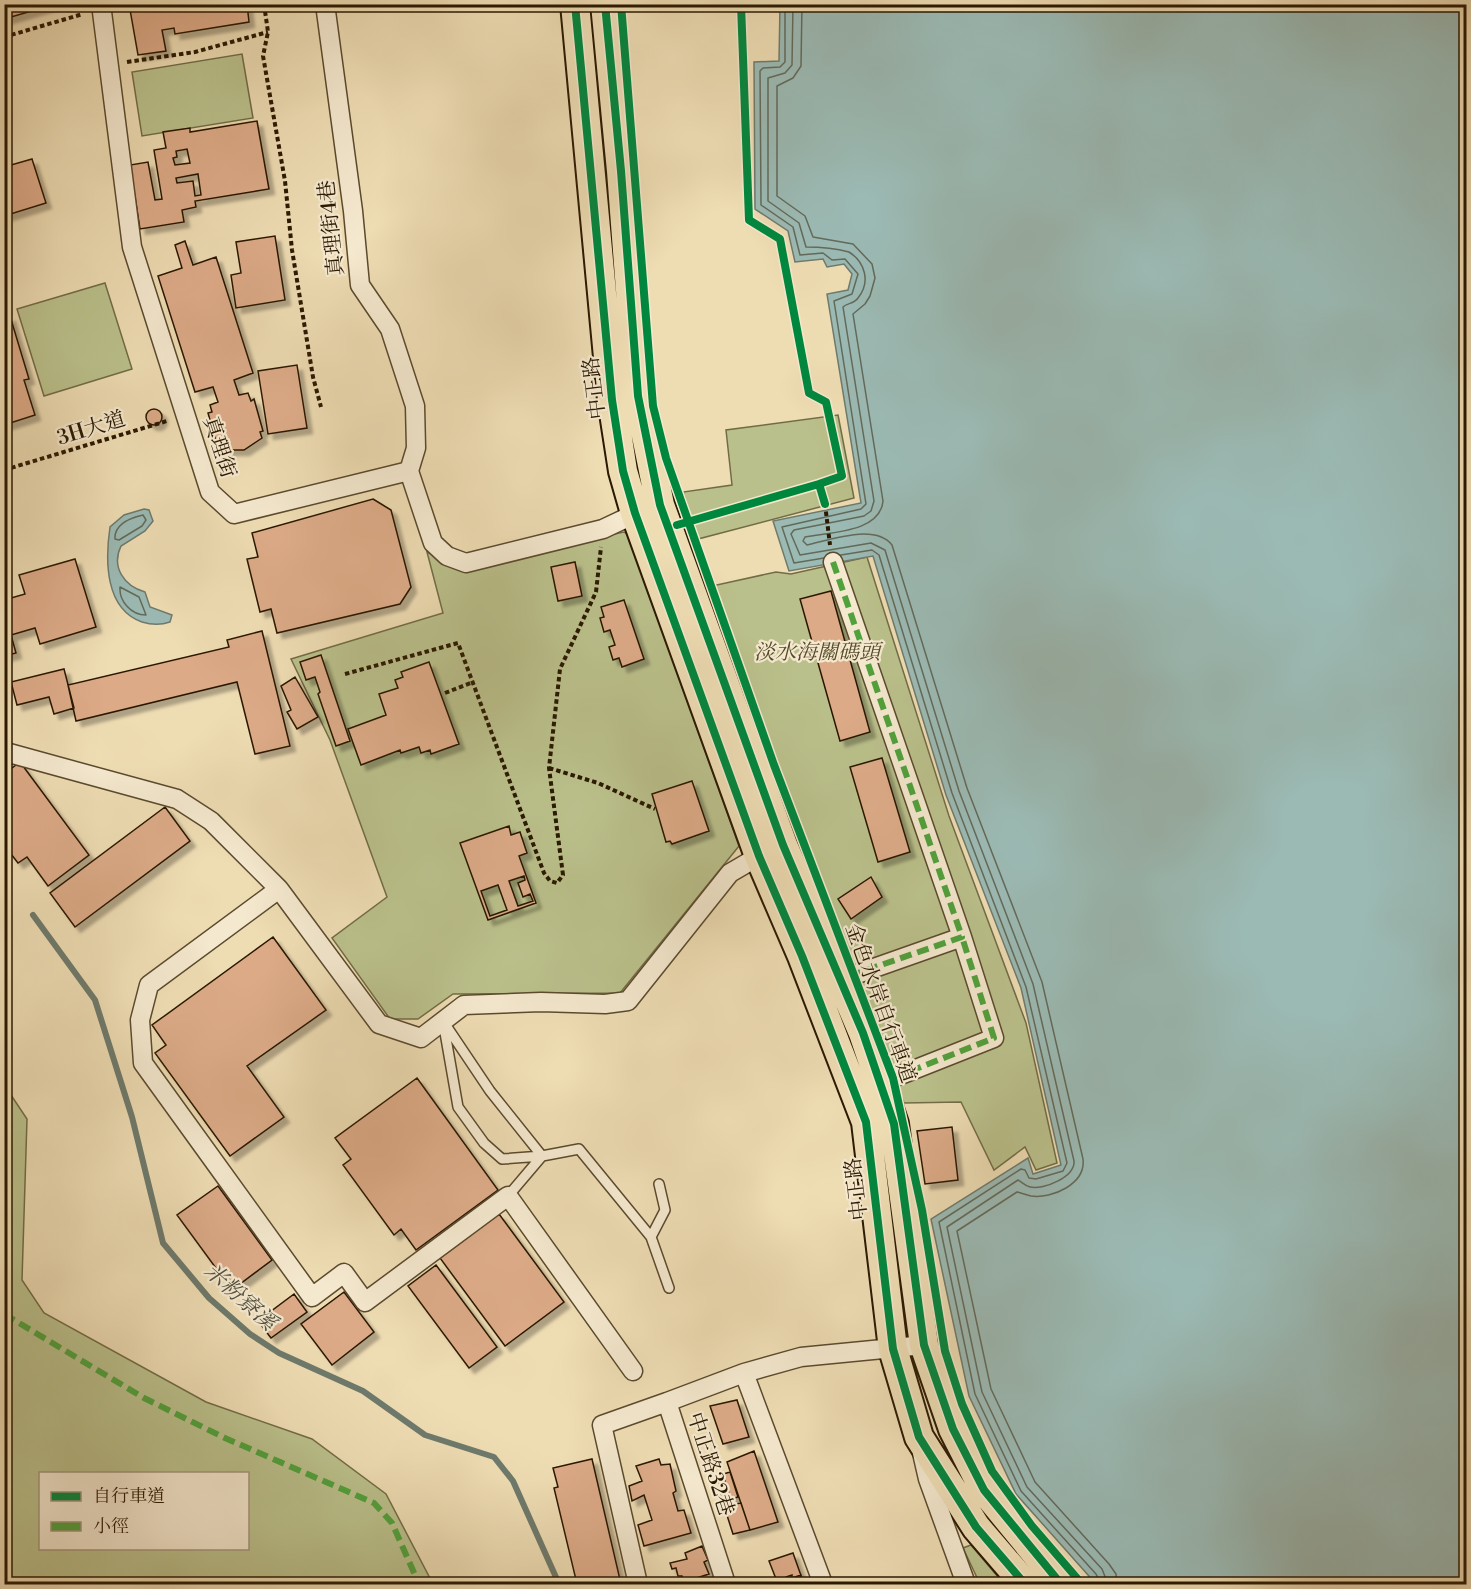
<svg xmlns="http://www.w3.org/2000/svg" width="1471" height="1589" font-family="'Libre Bodoni','Noto Serif TC',serif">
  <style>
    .green { fill: #bac08b; stroke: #726c46; stroke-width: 1.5; fill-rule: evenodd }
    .water { fill: #9bbab4; stroke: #6e7a6c; stroke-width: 1.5 }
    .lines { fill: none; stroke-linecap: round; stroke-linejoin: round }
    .shore { stroke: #626a5a; stroke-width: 1.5 }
    .stream { stroke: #6e7a6c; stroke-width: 6 }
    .building { fill: #dcaa87; stroke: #2a1901; stroke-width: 1.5; fill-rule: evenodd; filter: url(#shadow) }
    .lane-casing { stroke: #5b4a2e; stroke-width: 12 }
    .street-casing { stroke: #5b4a2e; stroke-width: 21 }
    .primary-casing { stroke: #2a1901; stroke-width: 32 }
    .path { stroke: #2a1901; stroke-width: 4; stroke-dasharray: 4.5 3; stroke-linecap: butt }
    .lane { stroke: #f4e8ce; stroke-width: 9 }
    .street { stroke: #f4e8ce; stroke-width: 18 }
    .primary { stroke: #eedcb3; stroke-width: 28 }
    .quiet { stroke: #51a13c; stroke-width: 6; stroke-dasharray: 12 6; stroke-linecap: butt }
    .cycleway-casing { stroke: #f4e8ce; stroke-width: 11 }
    .cycleway { stroke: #00873e; stroke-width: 8 }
    .labels { text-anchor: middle; stroke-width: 4.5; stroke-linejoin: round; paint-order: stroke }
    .street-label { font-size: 21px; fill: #2a1901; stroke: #f4e8ce }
    .park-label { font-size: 21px; font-style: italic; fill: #554b2a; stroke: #f4e8ce }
    .water-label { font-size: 22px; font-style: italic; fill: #525140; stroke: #f4e8ce }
  </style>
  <defs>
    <filter id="shadow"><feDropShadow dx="5.5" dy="5.5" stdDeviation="1.5" flood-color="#0004"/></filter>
  </defs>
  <rect width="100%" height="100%" fill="#eedcb3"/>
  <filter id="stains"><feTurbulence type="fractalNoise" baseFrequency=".00333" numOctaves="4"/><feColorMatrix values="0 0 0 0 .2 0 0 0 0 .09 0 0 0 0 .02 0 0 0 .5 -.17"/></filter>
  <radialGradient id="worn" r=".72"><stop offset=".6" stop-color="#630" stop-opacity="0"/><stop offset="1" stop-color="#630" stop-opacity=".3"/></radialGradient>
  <path class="green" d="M242,54L253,118L142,136L132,72Z
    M105,283L132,369L44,396L17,309Z
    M838,415L854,498L698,539L683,492L732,485L726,430Z
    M624,532L628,535L739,846L620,993L453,994L418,1019H390L332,938L387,897L330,740L291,659L443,613L427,552L460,567Z
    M867,557L949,816L1026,1023L1057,1163L1036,1170L1025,1147L994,1170L961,1102L904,1103L852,975L712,586L776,572L791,574Z
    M5,1086L27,1119L22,1280L44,1313L206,1402L312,1439L386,1494L433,1584H5ZM40,1474H248V1548H40Z
    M971,1545L1004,1584H980L963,1548Z"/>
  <path class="water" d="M780,5H1466V1584H1096L1016,1494L969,1396L931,1219L1028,1158L1033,1174L1061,1165L1021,988L946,795L873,556L789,571L773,521L861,503L827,294L848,290L852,274L844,264L827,267L823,259L795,262L788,231L755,209L754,62L779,61Z
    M144,509L149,510L153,521L145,531L121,546C111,567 124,586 145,592L150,607L172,615L170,622C161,625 152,625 142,622C105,609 105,561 110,527L124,515Z"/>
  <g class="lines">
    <path class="shore" d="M785,4V62L780,67L763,68L760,71L761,205L793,227L800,255L823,253L832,260L845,259L858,274L852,294L834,301L866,504L861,509L782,527L794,563L824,558
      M793,4L792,65L785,73L768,78V201L799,223L806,247C822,247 834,248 849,252C865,262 871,282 858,298C854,304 847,303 843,307L874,501L871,511L864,516L794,530L791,534L800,555L871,543L885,550L959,791L1033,984L1074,1161C1075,1177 1044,1190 1030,1187C1025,1186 1022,1182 1018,1180L947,1227L982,1392L1027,1487L1102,1569L1108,1584
      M802,4L801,66L793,78L777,86V196L805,216L813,237L853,244L872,264L875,278L870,296L865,304L853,314L883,501C880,533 829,532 805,537L803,541L807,545C830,540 875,523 892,545L967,788L1042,982L1083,1159C1086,1184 1052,1199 1031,1196C1026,1195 1021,1193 1017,1192L957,1231L991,1389L1035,1482L1109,1564L1116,1574L1117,1584
      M143,515L146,520L142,526L119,540L115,539C114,524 130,518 143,515Z
      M841,555L872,550L879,555L952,793L1026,987L1067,1163L1063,1171L1036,1179L1029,1178L1025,1170L1021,1169L939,1222L975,1394L1021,1491L1096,1574L1101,1584
      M120,587L139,597L146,615C131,615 119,601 120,587Z"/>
    <path class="stream" d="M33,915L95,1000L132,1117L163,1243L209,1298L250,1334L279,1353L363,1391L425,1435L494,1457L513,1481L559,1584"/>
  </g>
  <path class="building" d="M4,4H56L4,19Z
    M129,4H247L249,22L175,34L174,28L162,30L166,51L138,55Z
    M257,121L269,189L195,201L196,207L182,210L184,222L140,229L130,165L148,162L155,200L162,199L154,150L166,148L163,132L190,128V132ZM187,149L190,163L175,165L173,158L177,157L176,151ZM198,174L201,195L195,196L193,181L177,183L176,178Z
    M32,159L46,203L4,216V185L7,184L4,167Z
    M275,236L285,300L236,308L231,275L241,273L236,242Z
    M185,241L193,265L216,257L253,373L234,380L239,395L248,393L251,401L254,399L263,431L260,432L262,438L244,450H223L222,444L217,445L208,413L212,412L210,405L218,402L213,387L195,392L158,276L182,268L175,245Z
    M10,316L29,379L24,380L35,415L4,425V318Z
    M297,365L307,428L268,434L258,371Z
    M146 417a8 8 0 1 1 16 0a8 8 0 1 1-16 0Z
    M373,499L391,510L411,587L400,604L277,633L271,609L260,612L247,559L258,557L252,533Z
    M75,559L96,627L40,644L35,628L11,635L16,653L4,656V600L25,594L19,575Z
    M575,562L582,596L558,601L551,567Z
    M831,591L870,732L840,741L800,599Z
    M624,600L644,659L622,667L619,658L613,660L609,647L615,645L610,630L604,632L600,618L604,617L601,607Z
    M262,631L290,746L255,754L237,682L76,721L68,685L229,647L227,640Z
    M321,655L350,741L336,746L318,694L320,692L315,677L306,680L300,662Z
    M429,662L459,744L431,754L430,750L421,753L419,747L401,753L400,750L361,765L348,729L386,715L379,694L398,688L395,680L403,677L401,672Z
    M64,669L74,708L54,714L49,697L17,705L11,682Z
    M295,677L318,717L297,729L287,712L291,710L281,686Z
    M882,758L910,852L878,862L850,767Z
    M20,762L89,855L48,886L27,857L18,863L4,845V774Z
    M692,781L709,831L672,844L670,841L666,842L652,794Z
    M165,807L190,841L75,927L50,893Z
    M509,826L511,835L520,832L527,853L519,856L536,903L488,920L460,843ZM524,876L525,880L518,883L523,897L530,894L533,901L518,906L509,881ZM498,885L507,910L490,916L481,891Z
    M871,877L882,897L851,919L838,899Z
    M273,937L326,1010L247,1066L284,1117L230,1156L155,1053L166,1045L152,1025Z
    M417,1078L498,1190L416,1250L401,1229L394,1235L343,1165L351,1159L335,1138Z
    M952,1127L958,1180L925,1184L917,1131Z
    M218,1186L272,1260L232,1290L177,1215Z
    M499,1214L564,1302L505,1346L440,1258Z
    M436,1265L497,1347L469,1368L408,1286Z
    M344,1292L374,1332L332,1365L301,1324Z
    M294,1294L307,1312L271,1338L258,1321Z
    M737,1400L749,1437L723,1444L710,1406Z
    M754,1451L778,1522L750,1530L727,1462Z
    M592,1459L621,1584H577L554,1488L558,1487L553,1468Z
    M659,1459L661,1465L670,1464L676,1491L673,1493L678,1511L684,1510L691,1533L644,1546L638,1525L652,1520L644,1495L632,1501L629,1486L642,1481L636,1466Z
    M730,1472L738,1497L731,1499L725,1481L718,1483L717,1476Z
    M727,1491L733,1505L724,1506L719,1492Z
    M741,1503L750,1530L733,1534L724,1506Z
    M702,1546L708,1560L704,1562L709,1574L684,1582L682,1576H678L676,1568L672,1569L670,1563L687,1559L685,1553Z
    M793,1553L804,1584H778L769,1561Z
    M792,1575V1578L801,1575L802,1580L789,1584L786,1577Z"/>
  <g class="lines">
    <defs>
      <path id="lane" d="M443,1021L490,1091L542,1156L579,1149L651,1237L665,1210L659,1184
        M444,1027L458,1107L484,1143L502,1159L542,1156
        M508,1196L542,1156
        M651,1237L669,1288"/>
      <path id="street" d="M101,4L132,247L210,492L234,514L409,471L433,543L447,556L466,563L603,529L643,510
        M325,4L353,211L360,285L390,329L415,406L416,448L409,471
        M833,562L962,937L840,980
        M4,757L9,753L177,799L211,821L279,889
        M893,1078L994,1038L962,937
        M633,1371L508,1196L365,1302L344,1273L312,1297L143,1063L140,1020L149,985L279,889L379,1024L421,1038L464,1005L541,1002L605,1004L628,1001L730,873L759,856
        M744,1373L823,1584
        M922,1453L928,1479L966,1584
        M638,1584L602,1425L667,1402
        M726,1584L667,1402L744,1373L801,1357L924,1345"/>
      <path id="primary" d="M575,4L612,400L623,471L635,513L759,856L802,956L866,1122L893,1349L919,1437L976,1527L1025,1584
        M605,4L621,171L638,396L660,505L783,845L863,1033L894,1124L924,1345L953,1429L984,1490L1061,1584"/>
    </defs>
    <use href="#lane" class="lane-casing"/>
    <use href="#street" class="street-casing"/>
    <use href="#primary" class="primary-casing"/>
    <path class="path" d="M264,4L268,32L263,56L285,181L292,250L313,377L321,407
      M4,37L83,14
      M127,62L195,52L268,32
      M4,470L167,421
      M825,504L830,545
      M345,674L458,643L544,873L550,881L557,883L563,875L549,768L560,669L596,592L601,547
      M445,693L473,682
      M549,768L598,783L655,809"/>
    <use href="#lane" class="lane"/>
    <use href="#street" class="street"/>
    <use href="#primary" class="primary"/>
    <path class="quiet" d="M833,562L962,937L849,976
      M893,1078L994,1038L962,937
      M4,1314L144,1398L225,1438L374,1503L392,1523L419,1584"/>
    <defs>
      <path id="cycleway" d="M575,4L612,400L623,471L635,513L759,856L802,956L866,1122L893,1349L919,1437L976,1527L1025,1584
        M605,4L621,171L638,396L660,505L783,845L863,1033L894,1124L924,1345L953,1429L984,1490L1061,1584
        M621,4L653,406L666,458L774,765L893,1078L922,1210L945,1351L962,1404L992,1471L1032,1526L1082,1584
        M741,4L749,220L780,239L809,393L826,402L842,476L819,484
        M677,525L819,484L825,504"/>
    </defs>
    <use href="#cycleway" class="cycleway-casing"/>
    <use href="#cycleway" class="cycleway"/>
  </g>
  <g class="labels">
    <g class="street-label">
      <text transform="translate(331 228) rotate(-96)" y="7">真理街4巷</text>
      <text transform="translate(594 388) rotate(-97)" y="7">中正路</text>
      <text transform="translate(91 428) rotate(-17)" y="7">3H大道</text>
      <text transform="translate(220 447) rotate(72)" y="7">真理街</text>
      <text transform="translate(881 1003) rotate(70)" y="7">金色水岸自行車道</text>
      <text transform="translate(856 1189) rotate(-97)" y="7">中正路</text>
      <text transform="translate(711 1464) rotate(72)" y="7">中正路32巷</text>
    </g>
    <g class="park-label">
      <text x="817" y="659">淡水海關碼頭</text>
    </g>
    <g class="water-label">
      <text transform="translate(241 1296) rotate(42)" y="8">米粉寮溪</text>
    </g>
  </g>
  <rect width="1471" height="1589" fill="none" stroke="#eedcb3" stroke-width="24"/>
  <rect x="6" y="6" width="1459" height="1577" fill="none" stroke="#2a1901" stroke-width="3"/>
  <rect x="12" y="12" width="1447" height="1565" fill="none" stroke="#2a1901" stroke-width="1.5"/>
  <rect x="39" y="1472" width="210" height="78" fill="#f4e8ce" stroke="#a3957c" stroke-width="1.5"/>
  <rect x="51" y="1492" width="30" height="9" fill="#00873e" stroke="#a3957c" stroke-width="1.5"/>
  <text x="93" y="1502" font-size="18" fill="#2a1901">自行車道</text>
  <rect x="51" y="1522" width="30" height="9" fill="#51a13c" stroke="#a3957c" stroke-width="1.5"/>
  <text x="93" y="1532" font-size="18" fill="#2a1901">小徑</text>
  <rect width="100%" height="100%" filter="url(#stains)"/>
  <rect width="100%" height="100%" fill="url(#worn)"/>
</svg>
